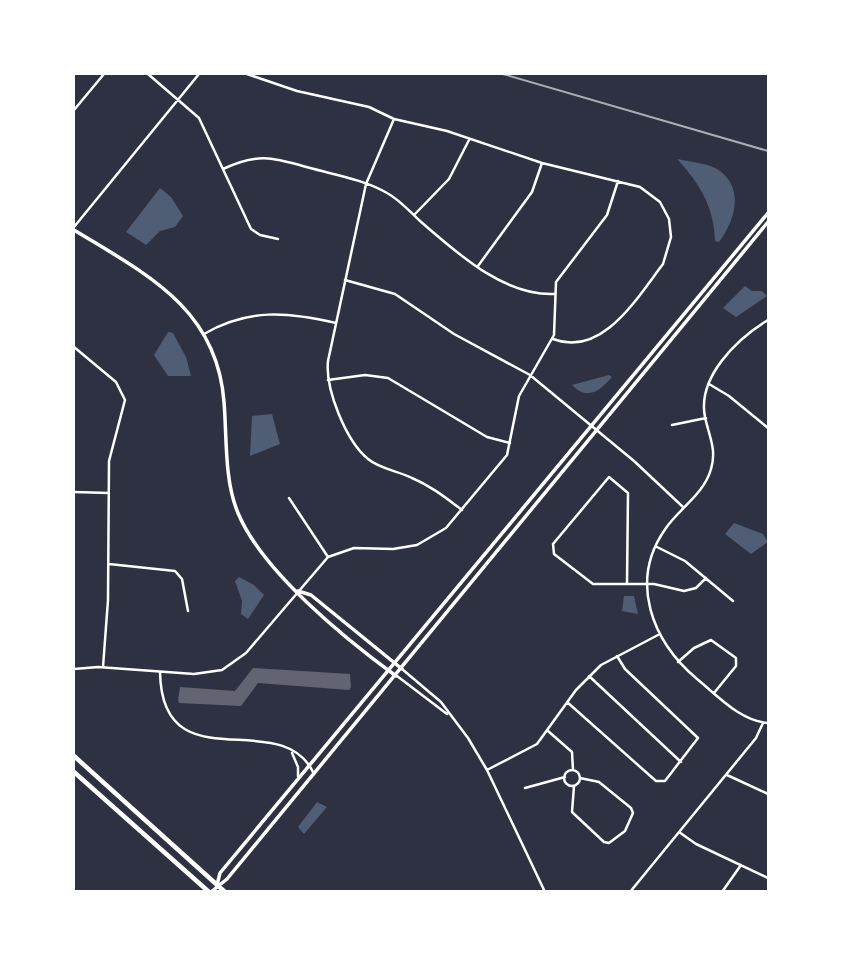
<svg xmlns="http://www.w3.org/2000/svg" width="842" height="965" font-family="'Fira Sans Condensed',sans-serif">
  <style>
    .water { fill: #4f5d75 }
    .building { fill: #626471 }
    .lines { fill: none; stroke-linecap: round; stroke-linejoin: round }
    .minor { stroke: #fff; stroke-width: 2.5 }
    .tertiary { stroke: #fff; stroke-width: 3.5 }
    .trunk { stroke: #fff; stroke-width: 4.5 }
    .rail { stroke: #abadb3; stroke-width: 2 }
  </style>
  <rect width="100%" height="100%" fill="#2d3142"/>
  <path class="water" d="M677,159C690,162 710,163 720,171C745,190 734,222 719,242L715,241C714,207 700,184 677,159Z
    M160,188L171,197L183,216L175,227L160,231L146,245L126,232Z
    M745,286L752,291H762L767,296L736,317L723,308Z
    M168,332L173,333L186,357L191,376H168L154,355Z
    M609,375L612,377C600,391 587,401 572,385Z
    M272,414L280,444L250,456L252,416Z
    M734,523L763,534L768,542L751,554L725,534Z
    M239,577L254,585L264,595L248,619L241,614L242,601L235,581Z
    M624,596H634L638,614L622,611Z
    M317,802L327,807L304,834L298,827Z"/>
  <path class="building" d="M253,668L350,674L351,687L349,690L258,683L241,706L179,703L178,700L180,687L235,691Z"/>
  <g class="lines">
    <path class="minor" d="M148,74L199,118L251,229L260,235L278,239
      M247,74L297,91L369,107L394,119L447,131L542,163L640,187L660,202L669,219L671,237L663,264C637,298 602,358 553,339
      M74,110L104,74
      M394,119L366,184L328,361C325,389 346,441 368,459C380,469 398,471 412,478C431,486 446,498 462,510
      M223,169C259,152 274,158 310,168C336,175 365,180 387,193C400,200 409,211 420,221C456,252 503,296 554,294
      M414,215L449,179L469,140
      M74,227L199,74
      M478,266L532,192L542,163
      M345,280L395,294L454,334L530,375L634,461L683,507
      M768,320C737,339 697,377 705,417C709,436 717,450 711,469C704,494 680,508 666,528C628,581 652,641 697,679C718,696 740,721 768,723
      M204,334C248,308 288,312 336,323
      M74,347L116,382L125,400L109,461L108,600L103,667
      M328,380L365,375L388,378L487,437L510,443
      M709,384L729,396L768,428
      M672,425L706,418
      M74,492L109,493
      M289,498L328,557
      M657,547L685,561L733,601
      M109,564L175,571L182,579L188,611
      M627,584L628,493L609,477L553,544L554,554L593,584H654L684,591L696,588L706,578
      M678,662L694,648L711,640L736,658V666L714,693
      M74,669L98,667L194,674L222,670L246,653L328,557L354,548L393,549L417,545L446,528L507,455L519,396L554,335L556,282L607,215L618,181
      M402,669L441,702L468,738L487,770L545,892
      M160,672C162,786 282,703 314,774
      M397,676L447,714
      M589,676L681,762
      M567,702L656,781H665L698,738L625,669L617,656
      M548,731L572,752L573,770
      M292,753L298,767V776
      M487,770L537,744L576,690L601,665L658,635
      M564 778a8 8 0 1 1 16 0a8 8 0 1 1-16 0Z
      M727,775L768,794
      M574,786L572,812L604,842L609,843L625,831L633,813L631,808L599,782L580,778
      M525,788L565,777
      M679,832L696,844L768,878
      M630,892L756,738L763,723
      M722,892L741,865"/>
    <path class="tertiary" d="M74,230C146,274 217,308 224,402C227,437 224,480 238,513C262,571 344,638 396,676
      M298,591L311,595L402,669
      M217,885L220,873L768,213
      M211,892L227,879L768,222"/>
    <path class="trunk" d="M74,756L225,892
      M74,772L209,892"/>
    <path class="rail" d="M503,74L768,151"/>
  </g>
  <rect width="842" height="965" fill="none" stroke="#ffffff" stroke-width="150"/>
</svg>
